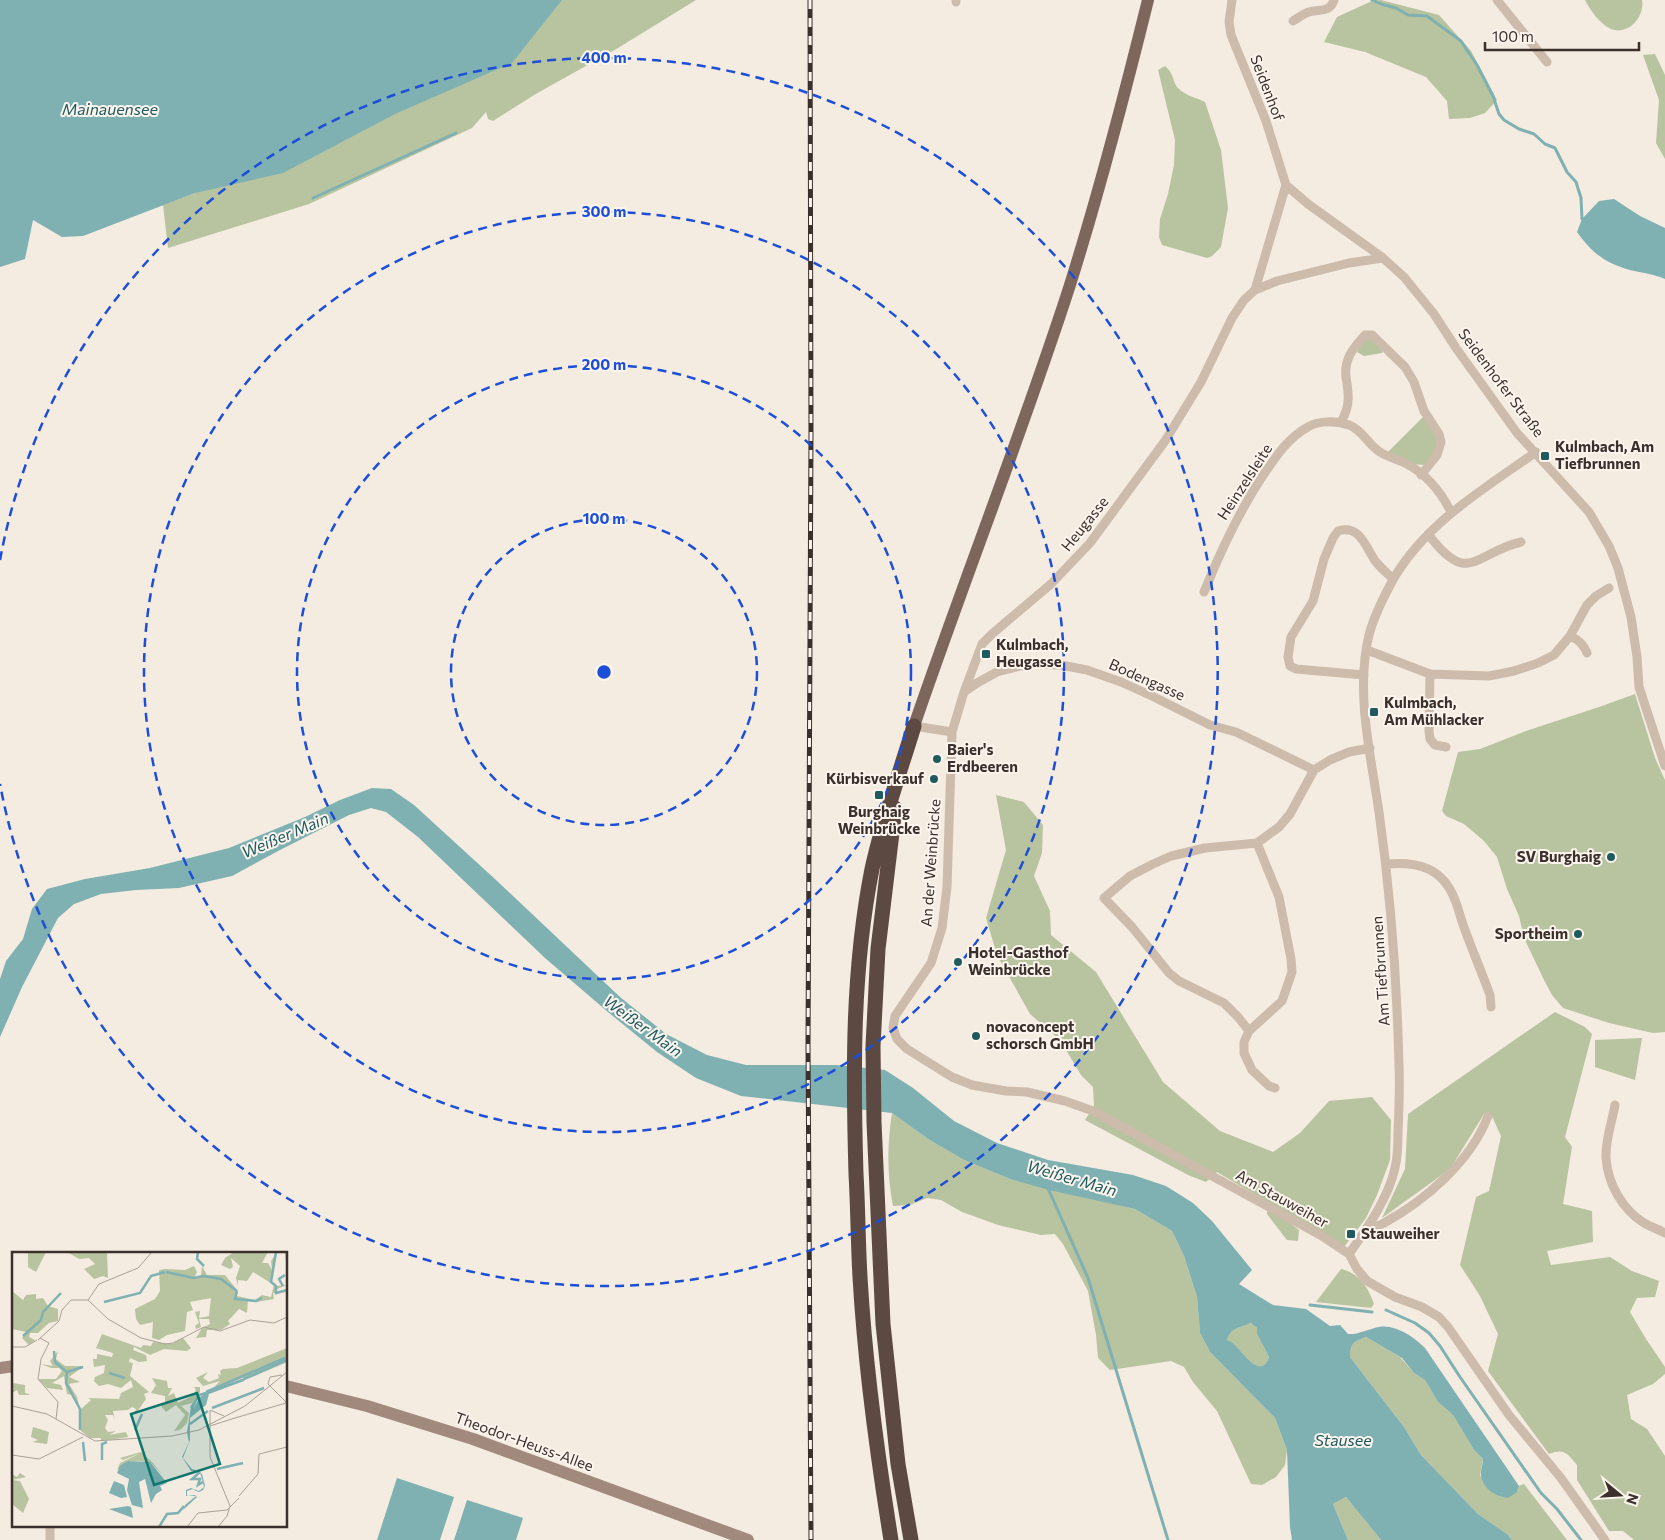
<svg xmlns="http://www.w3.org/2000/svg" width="1665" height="1540" font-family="Commissioner,sans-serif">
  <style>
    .green { fill: #b8c4a0 }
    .water { fill: #7fb0b2; fill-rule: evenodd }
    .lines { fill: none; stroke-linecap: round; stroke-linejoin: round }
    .stream { stroke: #7fb0b2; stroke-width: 3 }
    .street { stroke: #cdbbac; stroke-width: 9 }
    .secondary { stroke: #a18a7d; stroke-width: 12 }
    .primary { stroke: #7d675c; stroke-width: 12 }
    .highway { stroke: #5c4a42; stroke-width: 15 }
    .rail-casing { stroke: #3b302b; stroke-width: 5 }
    .rail { stroke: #fbf5ee; stroke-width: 3; stroke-dasharray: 9; stroke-linecap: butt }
    .ring { fill: none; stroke: #1d4ed8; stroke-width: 2.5; stroke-dasharray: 9 6 }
    .poi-dot { fill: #1f5a5e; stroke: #fbf5ee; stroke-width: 2 }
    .labels { text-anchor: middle; stroke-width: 4; stroke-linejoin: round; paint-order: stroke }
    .street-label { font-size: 15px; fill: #3b302b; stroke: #fbf5ee }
    .poi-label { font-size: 15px; font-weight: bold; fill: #3b302b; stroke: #fbf5ee; text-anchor: start }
    .water-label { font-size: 16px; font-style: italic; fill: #1f5a5e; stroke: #fbf5ee }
    .inset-river { fill: none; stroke: #7fb0b2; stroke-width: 2.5 }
    .inset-road { fill: none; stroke: #aaa098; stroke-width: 1 }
    .view { fill: #0f766e; fill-opacity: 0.15; stroke: #0f766e; stroke-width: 2.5 }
    .inset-edge { fill: none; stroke: #3b302b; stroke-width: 2.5 }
    .centre { fill: #1d4ed8; stroke: #fbf5ee; stroke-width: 2.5 }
    .ring-label { font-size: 15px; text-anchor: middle; font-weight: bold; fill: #1d4ed8; stroke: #fbf5ee; stroke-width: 4; stroke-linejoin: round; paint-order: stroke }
  </style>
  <rect width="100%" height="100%" fill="#f4ebe1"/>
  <path class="green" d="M561,0H696L618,48L534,95L493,121L488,119L486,112L472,128L309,204L168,248L163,205L195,193Z
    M1374,0H1381L1439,15L1471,51L1497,100L1485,113L1470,118L1449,119L1447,101L1426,77L1365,52L1324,42L1337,17Z
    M1585,0H1642C1645,16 1629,36 1611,29C1600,24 1590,10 1585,0Z
    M1655,54L1665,75V159L1656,143L1659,100L1643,55Z
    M1165,66C1175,75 1172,81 1178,88C1184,95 1197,98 1205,102L1221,150L1228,208L1221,247L1212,256L1207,258L1162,245L1159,237L1160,219L1168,194L1174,165L1175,140L1158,70Z
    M1365,335L1383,346L1382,353L1364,356L1357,352Z
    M1425,415C1437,440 1444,441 1425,465L1410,464L1387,453Z
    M1635,694L1655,758L1665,780V1032L1653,1033L1609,1023L1563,1008L1552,995L1544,980L1524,938L1519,916L1507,889L1497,857L1484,841L1464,824L1446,816L1442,811L1458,752L1480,749L1526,731L1599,707Z
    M996,795L1024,802L1043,825L1042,853L1034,876L1050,911L1051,935L1096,972L1163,1082L1220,1131L1273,1152L1300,1133L1329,1101L1372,1097L1391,1120L1390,1160L1377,1195L1366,1218L1344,1247L1217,1172L1206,1182L1188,1175L1085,1120L1094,1106L1093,1087L1081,1075L1060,1040L1030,1014L997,955L986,918L1006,850Z
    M1555,1012L1585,1027L1592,1034L1565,1137L1572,1147L1563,1204L1592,1211L1593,1242L1547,1251L1551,1265L1610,1257L1632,1271L1659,1281L1655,1297L1637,1298L1630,1312L1646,1339L1665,1367V1374L1653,1384L1627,1395L1631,1419L1647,1429L1665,1456V1540H1634L1623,1531H1609L1577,1480V1465C1567,1453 1564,1448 1549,1454L1488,1371L1498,1334L1480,1296L1460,1265L1476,1197L1489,1191L1501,1136L1490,1112L1484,1114L1450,1169L1382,1218L1405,1169L1408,1114Z
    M1642,1038L1635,1080L1595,1067V1040Z
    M892,1113L928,1139L964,1160L1010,1179L1135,1209L1172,1231L1184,1256L1197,1297L1200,1333L1210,1352L1275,1418L1287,1450L1285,1465L1276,1477L1262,1485L1251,1484L1217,1411L1193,1382L1184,1367L1171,1361L1110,1370L1098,1358L1096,1335L1088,1291L1063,1244L1055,1234L1041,1235L998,1225L962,1212L941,1200L927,1198L910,1205L893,1206C887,1174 887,1145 892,1113Z
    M1267,1211L1279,1215L1299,1230L1298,1241L1287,1240L1267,1214Z
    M1341,1269C1359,1273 1368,1287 1374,1304L1371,1308L1316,1302Z
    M1251,1323L1257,1328V1334L1269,1357C1261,1381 1242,1351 1234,1344C1233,1343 1228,1341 1227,1340C1231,1327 1240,1328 1251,1323Z
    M1366,1337L1400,1357L1414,1373L1425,1380L1438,1402L1453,1415L1474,1450L1483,1459L1480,1475L1484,1482L1517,1492L1519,1486L1524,1484L1567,1540H1512L1507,1534L1478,1514L1421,1455L1404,1427L1350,1357C1350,1344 1354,1341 1366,1337Z
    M1346,1497L1381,1540H1348L1333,1504Z"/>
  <path class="water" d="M0,0H562L512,63L395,114L283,173L195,193L83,236L62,237L33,220L25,259L0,267Z
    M1614,199L1640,216L1665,228V279C1654,274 1642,273 1630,270C1605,263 1592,253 1577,232L1582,219L1599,201Z
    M372,788L391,789L414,805L496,880L620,997L666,1034L707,1055L746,1065H837L885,1070L913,1088L954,1121L997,1143L1048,1160L1133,1175L1166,1186L1193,1203L1212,1221L1252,1270L1239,1284L1273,1305L1306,1309L1330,1326L1340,1325L1348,1334C1358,1335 1368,1329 1379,1327C1395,1324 1414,1337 1425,1348L1519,1486L1517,1492L1508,1498C1495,1496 1484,1490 1481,1476C1480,1471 1483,1465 1483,1459L1474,1450L1453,1415L1438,1402L1425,1380L1414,1373L1402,1358L1366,1337C1354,1341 1350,1344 1350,1357L1404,1427L1421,1455L1478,1514L1507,1534L1512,1540H1381L1346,1497L1333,1504L1348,1540H1292L1290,1527L1287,1450L1275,1418L1210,1352L1200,1333L1197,1297L1184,1256L1172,1231L1135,1209L1049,1190L1010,1179L964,1160L928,1139L892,1113L741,1096L696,1078L657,1052L608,1012L545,958L418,837L386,812L371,808L349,815L280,850L232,876L179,888L136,890L101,894L74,904L58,918L22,987L0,1037V979L6,961L23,939L32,909L47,889L85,879L150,868L229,848L305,817L340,800ZM1251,1323L1257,1328V1334L1269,1357C1261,1381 1242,1351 1234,1344C1233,1343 1228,1340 1227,1340C1231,1327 1240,1328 1251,1323Z
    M397,1478L454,1497L440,1540H377Z
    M467,1500L523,1518L516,1540H454Z"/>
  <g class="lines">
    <path class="stream" d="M1372,0L1381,4L1396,8L1408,15L1427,16L1461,41L1477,65L1493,96L1499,114L1504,120L1519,129L1534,134L1545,144L1555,148L1567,172L1576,182L1581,198L1582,219
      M313,198L456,133
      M1047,1186L1088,1278L1168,1540
      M1310,1305L1372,1312
      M1386,1310L1415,1323L1429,1333L1440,1346L1460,1377L1541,1493L1557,1509L1581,1540"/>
    <path class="street" d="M1232,0L1229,22L1231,35L1266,121L1286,185L1255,290
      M1497,0L1547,62
      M956,2V0
      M1293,21C1298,18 1303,14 1309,12C1319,9 1330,13 1334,0
      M1286,185L1308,204L1383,258
      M1341,423C1344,416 1348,409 1348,401C1349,392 1347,385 1346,377C1344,359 1353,348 1365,335H1372L1405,367L1414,382L1424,411L1439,434L1441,442L1437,455L1421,475
      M1428,534C1469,588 1474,553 1521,542
      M1204,592C1221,550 1239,511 1264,474C1276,456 1289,437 1308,427C1319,420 1337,421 1349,425C1361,429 1369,445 1380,452C1388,457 1397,459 1405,463C1425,473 1441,492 1451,512
      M1570,636C1579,640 1583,644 1587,653
      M1367,650L1430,674L1489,676L1514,671L1538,663L1554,655L1570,636L1587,605L1596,596L1609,588
      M1430,674L1429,731L1430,739L1435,745L1446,747
      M1364,675L1296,669L1290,666L1288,657L1291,637L1313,601L1324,559L1333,538L1338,531C1361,524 1366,549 1376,562C1381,568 1388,574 1393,579
      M964,692L977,683L997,672L1028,664L1061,665L1087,670L1121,682L1152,696L1210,725L1236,732L1314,770
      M914,726L952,732
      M1257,843L1279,897L1291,959L1292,972L1282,1001L1249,1031L1244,1042V1053L1252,1070L1269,1086L1275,1088
      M1386,864C1418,861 1443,868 1455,900C1459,910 1461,920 1465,930C1473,952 1482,973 1490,995L1491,1007
      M1249,1031L1238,1017L1224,1003L1179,981L1169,973L1132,927L1104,898L1130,876L1153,864L1171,856L1205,848L1257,843L1279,827L1290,814L1314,770L1330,760L1349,752L1370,748
      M1615,1105C1612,1122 1605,1141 1606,1158C1608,1184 1622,1209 1644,1223C1651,1227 1658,1229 1665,1233
      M1366,1229C1372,1227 1379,1226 1384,1223C1426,1200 1471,1161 1488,1116
      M1349,1254C1367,1228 1388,1199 1395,1168C1398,1156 1398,1144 1398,1132C1399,1110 1400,1088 1399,1066C1397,980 1391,897 1379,812C1371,756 1355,692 1369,635C1374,616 1384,596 1394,578C1427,522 1484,489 1536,452
      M50,1540V1526
      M1605,1540L1561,1478L1509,1415L1448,1327L1439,1317L1422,1307L1395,1297L1367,1281L1357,1269L1349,1254L1322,1236L1093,1111L1065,1101L1027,1092L1006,1091L972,1085L952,1077L907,1049L897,1039L893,1028L895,1016L931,963L942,928L947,887L952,732L964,692L982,644L992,634L1051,584L1090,543L1165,441L1201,382L1232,318L1244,300L1255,290L1277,281L1349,263L1383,258L1404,277L1434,314L1456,348L1517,433L1589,512L1609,546L1618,568L1631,617L1637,657L1639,687L1665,766"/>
    <path class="secondary" d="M0,1368L14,1366
      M286,1386L367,1406L473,1439L748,1540"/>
    <path class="primary" d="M914,726C964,580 1021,436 1069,288C1099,193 1124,97 1148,0"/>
    <path class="highway" d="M895,808L878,949L873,1046L874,1122L883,1324L898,1464L911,1540
      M891,1540C877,1453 865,1365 860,1277C858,1243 858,1208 856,1174C853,1072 852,970 872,869C882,822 900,772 914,726"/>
    <defs>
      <path id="rail" d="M810,0L811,434L808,1045L811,1540"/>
    </defs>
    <use href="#rail" class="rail-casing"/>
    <use href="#rail" class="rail"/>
  </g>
  <g class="ring">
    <circle cx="604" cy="672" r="153"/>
    <circle cx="604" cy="672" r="307"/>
    <circle cx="604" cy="672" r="460"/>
    <path d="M0 560A614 614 0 1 1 0 784"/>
  </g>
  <g class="poi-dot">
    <rect x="1540" y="451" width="10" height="10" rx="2.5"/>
    <rect x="981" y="649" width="10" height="10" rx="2.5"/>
    <rect x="1369" y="707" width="10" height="10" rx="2.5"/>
    <circle cx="937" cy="759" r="5"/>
    <circle cx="934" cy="779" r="5"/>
    <rect x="874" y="790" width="10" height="10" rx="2.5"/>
    <circle cx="1611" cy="857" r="5"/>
    <circle cx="1578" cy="934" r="5"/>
    <circle cx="958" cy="962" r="5"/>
    <circle cx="976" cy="1036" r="5"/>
    <rect x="1346" y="1229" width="10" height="10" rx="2.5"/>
  </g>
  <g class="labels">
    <g class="street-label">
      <text transform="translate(1267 88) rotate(69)" y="5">Seidenhof</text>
      <text transform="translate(1501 383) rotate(53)" y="5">Seidenhofer Straße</text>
      <text transform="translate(1245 482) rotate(-57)" y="5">Heinzelsleite</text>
      <text transform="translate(1085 524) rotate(-51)" y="5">Heugasse</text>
      <text transform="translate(1147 680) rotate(24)" y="5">Bodengasse</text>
      <text transform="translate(931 863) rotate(-86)" y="5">An der Weinbrücke</text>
      <text transform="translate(1381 971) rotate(-94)" y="5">Am Tiefbrunnen</text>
      <text transform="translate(1282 1199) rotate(29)" y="5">Am Stauweiher</text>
      <text transform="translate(524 1442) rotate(20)" y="5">Theodor-Heuss-Allee</text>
    </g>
    <g class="poi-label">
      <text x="1555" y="452">Kulmbach, Am<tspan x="1555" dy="17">Tiefbrunnen</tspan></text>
      <text x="996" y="650">Kulmbach,<tspan x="996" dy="17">Heugasse</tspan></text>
      <text x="1384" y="708">Kulmbach,<tspan x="1384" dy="17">Am Mühlacker</tspan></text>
      <text x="947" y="755">Baier's<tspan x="947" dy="17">Erdbeeren</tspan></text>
      <text x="924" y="784" text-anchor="end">Kürbisverkauf</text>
      <text x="879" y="817" text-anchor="middle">Burghaig<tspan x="879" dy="17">Weinbrücke</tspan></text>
      <text x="1601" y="862" text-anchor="end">SV Burghaig</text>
      <text x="1568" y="939" text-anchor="end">Sportheim</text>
      <text x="968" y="958">Hotel-Gasthof<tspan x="968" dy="17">Weinbrücke</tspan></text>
      <text x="986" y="1032">novaconcept<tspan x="986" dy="17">schorsch GmbH</tspan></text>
      <text x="1361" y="1239">Stauweiher</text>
    </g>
    <g class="water-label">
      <text x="110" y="115">Mainauensee</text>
      <text transform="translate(285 835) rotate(-23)" y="6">Weißer Main</text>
      <text transform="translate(643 1026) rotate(36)" y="6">Weißer Main</text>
      <text transform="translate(1072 1178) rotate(16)" y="6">Weißer Main</text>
      <text x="1343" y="1446">Stausee</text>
    </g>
  </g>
  <g transform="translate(12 1252)">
    <rect width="275" height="275" fill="#f4ebe1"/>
    <path d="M16,0H34L24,20L16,15ZM55,0H95L96,26L91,24L82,27L72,17L83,12L77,6L67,7ZM222,0H256L250,11H256L260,18L259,9L265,0L259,28L265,34L275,33L265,37V40H275L261,41L262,47L244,50L236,47L235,61L227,57L216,69L218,72L209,78H195L194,85L184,86L190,76L198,72L197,67H187L189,75L184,77L183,74L187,71L183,60L188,59L187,66L197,64L199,46L178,50L181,58L175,60L173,79L155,83L147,88L140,86L141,70L128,73L124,67L123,57L143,47L148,39L147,18L153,17L173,18L182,14L185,20L182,26L189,24L190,14L195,23H213L225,38V44L243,48L250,43L259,45L262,33L241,20L235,29L226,28V34L224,26L228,14L219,6L221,15L218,17L209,13L213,6ZM0,39L11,48L14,43L24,42V47L31,46L36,54L46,57V69L37,71L26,81H18L17,85L23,88L17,93L10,86L14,80L0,77ZM90,82L129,96L131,93L139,94L141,90L160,92L171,86L179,96L175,99L152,97L138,103L122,95L121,98L134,103L135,109L127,110L118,106L117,110L121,111L118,124L137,140L132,142L134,147L125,160L122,162L124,157L120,155L116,158L101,159L103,168L101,163H93L96,168L93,176L96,180L104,179L97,183L114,180L116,185L89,189V186H78L69,179L67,158L62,143L55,142L52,124L40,131L49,133L51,138L35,136L26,127H44L50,119L47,116H39L29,112L41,114L38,109L46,99L44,107L53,114H72L57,125L68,130L57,132L65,145L68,158L79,148L76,146L107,147L109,141L121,135L119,128L109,136L96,132L87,134L82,129L83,125L92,121L93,113L82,115L81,107H85V102L100,105L101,101L84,96ZM275,96V110L238,126L237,124L202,135L208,129L191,134L184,126L196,120L191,126L197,130L207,126L206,122L209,123L208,119L211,117L225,116ZM140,126L155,129L156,136H160L156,144L162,141L166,151L180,144L184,138L182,135H188V140L180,151L169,154L177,161L175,171L168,178L162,179L173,163L164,153L154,160L149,154L153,150V144L139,141L144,133ZM0,131L13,133V141L19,143H7L5,138L0,141ZM21,175L37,180L35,192L20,190L26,188L19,185ZM129,200L140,210L150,222L138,210L127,209H118L105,218L108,211L129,201L111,208L108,206ZM8,221L14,225L0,228L8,229L17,247L11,261L0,252V222L5,225Z" fill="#b8c4a0"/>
    <path d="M235,125L232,129L197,142L194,153L178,166V188L171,206L180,217L187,219L190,222L193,234L191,238L187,240L184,239L181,237L175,239V244L183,243L185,245L171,258L173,253L184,244H174V238L179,236L187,239L192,235L188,220L179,219L170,205L177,190L175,180L179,154L185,148L181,157L188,145L198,138ZM116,209L138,210L155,231L148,234L150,238L144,242L139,251L133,227L127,230L131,256L120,253L115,238L117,227L105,221L108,214ZM102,229L112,233L115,245L109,246L97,241ZM119,255L121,266L97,257L116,254Z" fill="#7fb0b2"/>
    <path class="inset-river" d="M186,0L185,7L192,14M264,0L259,30L264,34V41L275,38M154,20L182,26L191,24L209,27L225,39M271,34L267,27L273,23M225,39L223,47L244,49L250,46M92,50L128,41L139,24L153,20M11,84L29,68L31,60L49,41M42,99L43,110L55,120L54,131L68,157V178M55,120L71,115M97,121L113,126M232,127L275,108M194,140L273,106M179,156L187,143L194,141M200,156L252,136M178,172L196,159M123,178L130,162M71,190L73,209M90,208V192L95,190M205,217L231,211M188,220L180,227H188L186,233L191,230M147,275L155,262L166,261L172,254"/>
    <path class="inset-road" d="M274,0L275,24M76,48L96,67L129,86L153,92L161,91L192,75L208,79L238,68L262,71L275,65M76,48L87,32L126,16L140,0M28,86L37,91L29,107L26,127L46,150L44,167M26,88L47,69L50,58L59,48H76M0,95H13L25,88M270,123L258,125L256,132L275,151M0,154L35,162L83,189L160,184M198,158V205L218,254L215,264L206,275M198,158L212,164M223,166L274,151M198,174L223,166M160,184L187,178L233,154L275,120M0,203L27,207L71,185M227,244L246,222L247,202L275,195M175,275L186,261L215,258L227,246"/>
    <path class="view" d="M185,141L208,212L142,233L119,162Z"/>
    <rect width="275" height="275" class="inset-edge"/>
  </g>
  <circle cx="604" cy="672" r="8" class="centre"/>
  <g class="ring-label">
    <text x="604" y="63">400 m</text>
    <text x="604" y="217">300 m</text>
    <text x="604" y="370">200 m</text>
    <text x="604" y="524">100 m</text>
  </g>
  <g transform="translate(1620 1495) rotate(108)" stroke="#fbf5ee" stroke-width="4" paint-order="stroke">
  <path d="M0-4L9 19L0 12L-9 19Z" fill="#3b302b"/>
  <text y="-8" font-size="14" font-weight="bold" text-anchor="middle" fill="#3b302b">N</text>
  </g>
  <path d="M1485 42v8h154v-8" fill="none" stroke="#3b302b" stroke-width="2.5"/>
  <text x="1492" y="42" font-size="15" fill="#3b302b" stroke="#fbf5ee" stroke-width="4" paint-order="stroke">100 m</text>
</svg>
